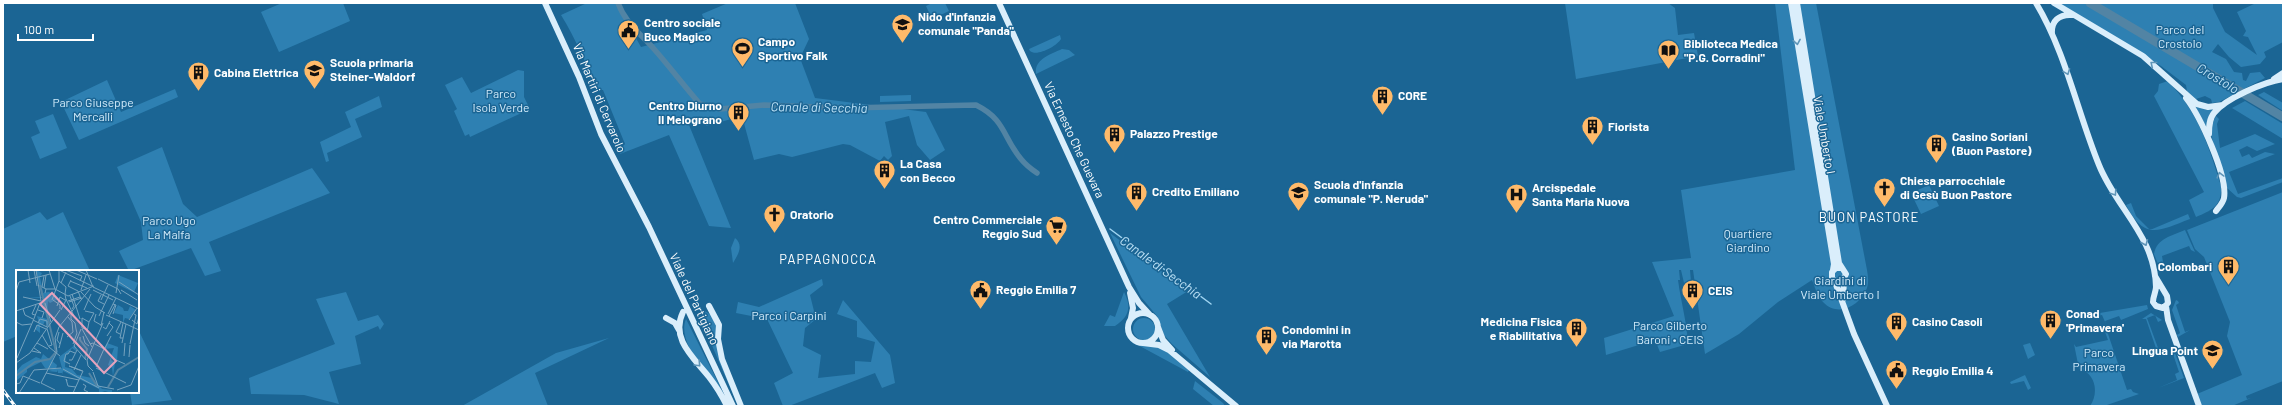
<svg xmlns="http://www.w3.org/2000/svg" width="2286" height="409" font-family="Barlow,sans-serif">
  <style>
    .green { fill: #2e80b2 }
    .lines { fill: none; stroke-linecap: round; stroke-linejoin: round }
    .stream { stroke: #9fd4f1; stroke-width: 1.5 }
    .canal { stroke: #5284a4; stroke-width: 5.5 }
    .river { stroke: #5284a4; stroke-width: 9 }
    .secondary { stroke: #daeefb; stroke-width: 6 }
    .rail-casing { stroke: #fff; stroke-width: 3 }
    .rail { stroke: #1b6594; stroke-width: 1.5; stroke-dasharray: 4.5; stroke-linecap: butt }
    .oneway { stroke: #5e95b8 }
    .labels { text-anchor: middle; stroke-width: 3; stroke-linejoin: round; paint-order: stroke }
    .poi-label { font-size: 12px; font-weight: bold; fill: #fff; stroke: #1b6594; text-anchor: start }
    .park-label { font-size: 12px; fill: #d3ecfb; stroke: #1b6594 }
    .street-label { font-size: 12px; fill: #fff; stroke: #1b6594 }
    .water-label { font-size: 13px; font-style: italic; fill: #bce1f6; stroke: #1b6594 }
    .neighbourhood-label { font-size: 13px; letter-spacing: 1px; fill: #fff; stroke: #1b6594 }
    .inset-river { fill: none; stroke: #5284a4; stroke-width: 2 }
    .inset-road { fill: none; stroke: #76a3bf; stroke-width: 1 }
    .view { fill: #e7a3bd; fill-opacity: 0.15; stroke: #e7a3bd; stroke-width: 2 }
    .inset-edge { fill: none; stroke: #fff; stroke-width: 2 }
  </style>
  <rect width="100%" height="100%" fill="#1b6594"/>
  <path class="green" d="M282,3H343L350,21L279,52L261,12Z
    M587,3H616L641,47L707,30L702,14L728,3H795L809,39L800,58L815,98L926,112L945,150L930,160L917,145L909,116L885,122L892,156L888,160L884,156L880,161L850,145L843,144L792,157L779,154L754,160L742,116L706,126L704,119L689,125L731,228L709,226L669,135L620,154L618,151L625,144L603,90H597C586,64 576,39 561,15Z
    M932,3H945L949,11L932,19L926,6Z
    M1668,3L1675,8L1678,35L1694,33L1698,56L1576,79L1565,3Z
    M1775,3H1816L1867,270C1868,276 1869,282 1867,288C1860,306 1838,318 1823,302C1817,296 1815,287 1812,280L1778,302L1739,334L1705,354L1693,270H1690L1691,282L1684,283L1681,270H1679L1680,280H1678C1681,303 1687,322 1688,344L1660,352L1655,340L1606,355L1604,338L1674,316L1652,262L1691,258L1681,190L1795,170Z
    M2058,3H2213V8L2225,32L2257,55L2248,37L2243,36L2246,31L2237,12L2256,3H2282L2283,42L2264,52L2266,57L2260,64L2241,67L2229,57L2218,44L2212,52L2226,59L2234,72L2242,73L2243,80L2246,81L2250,73L2260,72L2265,78L2219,102L2212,103L2211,99L2205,96L2196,99L2187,91L2186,85L2161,66Z
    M1060,35L1061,39C1057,46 1037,57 1030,51L1029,49Z
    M1062,49L1069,50L1075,55L1036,74C1034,59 1051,54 1062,49Z
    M518,70L524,71V97L530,109L470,137L469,134L465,136L454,111L457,109L445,85L462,77L471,93Z
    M107,80L121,112L175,89L178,97L79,140L61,102Z
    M2168,81C2199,114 2208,144 2221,186C2222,206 2212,210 2196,217L2189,200L2204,192L2154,96L2158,91L2159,84Z
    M2264,92L2283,103V111L2258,95Z
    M911,95V101L880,102V96Z
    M379,96L382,107L355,119L362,137L327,153L329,161L326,162L320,142L351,127L345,112Z
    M2245,101L2283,124V139L2232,108Z
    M2194,104L2206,110L2215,109L2209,115L2207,129Z
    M53,114L67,148L40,159L31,137L40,133L35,121Z
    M2216,116L2219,119L2217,124L2220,148L2255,134L2275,144L2257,151L2247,146L2239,150L2242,157L2249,154L2252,158L2265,152L2275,154L2229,172L2238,194L2283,178V182L2241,198L2237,197L2227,188C2221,168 2204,135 2216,116Z
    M162,147L183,204L197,217L312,168L330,193L209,242L221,271L205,276L191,248L129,271L119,251L143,240L141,222L117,167Z
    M1929,185L1939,206L1921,214L1911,193Z
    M2283,192V381L2246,396L2247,399L2251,398L2232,406H2202L2197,394L2242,375L2227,336L2230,322L2204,257L2195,249L2187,230Z
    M2131,203L2136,216L2150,230L2188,214L2190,219C2158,231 2145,241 2126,205Z
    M40,212L47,220L63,212L90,271H17V336L3,342V229Z
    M2185,230L2195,252L2191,250L2189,246L2162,256L2163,262L2158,264L2154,254C2157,238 2172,236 2185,230Z
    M1110,233L1188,291L1167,304L1210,377L1172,344L1164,335L1157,316L1141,297Z
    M735,238C744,245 738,255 733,263L731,248Z
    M822,279L823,285L810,295L816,319L805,328L803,346L821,355L818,378L855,374V361L871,362L875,342L857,337V321L837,314L843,300L890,355L895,383L882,388L875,373L789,406H783L774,383L793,373L767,319L736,313L738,302L759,307Z
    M346,292L358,321L378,315L384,324L380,330L378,326L355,336L361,364L329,372L339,404L304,395L251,394L249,378L335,344L316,299Z
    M1124,292C1132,307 1129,317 1115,326H1104L1110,315L1115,317Z
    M2176,300L2178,301L2179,303L2176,305L2185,332L2190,330L2178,337L2177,335L2180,333L2172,310Z
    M2147,305L2148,309L2121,320L2119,316L2105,321L2106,324L2102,315L2082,319V316Z
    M705,311L711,315L717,326L716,339L738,406L698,313Z
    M2151,313L2162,320L2158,322L2155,315L2147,318L2161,356L2159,357L2146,319H2142Z
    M1133 329a11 11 0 1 1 22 0a11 11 0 1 1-22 0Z
    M686,319L730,406C716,386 675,344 686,319Z
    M138,329L172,400L132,405L130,392H138Z
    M2107,329L2111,330L2107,331L2127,390L2131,389L2133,392L2139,394L2104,406H2090C2099,393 2096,373 2079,369L2074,344L2076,347L2108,340L2105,332Z
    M609,338L535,373L548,406H462L556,353Z
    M2030,343L2035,355L2028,359L2023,345Z
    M1136,344L1163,348L1189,370L1188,372Z
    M2175,353L2184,378L2158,388L2177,380L2175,374L2179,372L2173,354Z
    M2025,375L2031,388L2028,390L2024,381L2011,384L2010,382Z
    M1195,381L1223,403L1225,406H1214L1193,389Z"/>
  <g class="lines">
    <path class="stream" d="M1110,229L1211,304"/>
    <path class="canal" d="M618,3C626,24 640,33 654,49C670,67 684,86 700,104L720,109L764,105L847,108L976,105C1006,120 1002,136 1021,159C1025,164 1031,169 1037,173"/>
    <path class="river" d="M2090,3L2283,117"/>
    <path class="secondary" d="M545,3L579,77L601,134L649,227L733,406
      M999,3L1129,287L1139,303L1150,315
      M1791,3L1834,264L1833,270
      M1797,3L1839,263L1846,274L1842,282H1835L1832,278V272L1836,268H1841
      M2036,3C2066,53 2077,111 2099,165C2116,208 2155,236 2156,287C2156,292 2153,296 2153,302L2156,306L2163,308L2168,303L2167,296L2155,276
      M2054,3L2143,56L2197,104L2208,107L2223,105
      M2052,34C2051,21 2059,14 2072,15
      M2274,79L2283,73
      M2186,98C2200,116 2228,176 2224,198C2223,203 2219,207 2216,211
      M2209,134C2209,127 2209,119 2214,113C2226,98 2264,82 2283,79
      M1835,282L1854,334L1887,406
      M1130,293L1133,308L1131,318
      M1843,299L1844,280
      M709,306L719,325L718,339L722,359L741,406
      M2166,306L2168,320L2199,406
      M683,312C670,339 694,358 709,377C716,386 722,396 727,406
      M1128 328a15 15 0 1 1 30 0a15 15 0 1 1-30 0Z
      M666,318L675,323L679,330
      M1158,327L1163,340L1172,350
      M1143,343L1159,345L1169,350L1236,406"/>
    <defs>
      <path id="rail" d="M3,390L15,406"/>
    </defs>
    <use href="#rail" class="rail-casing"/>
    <use href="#rail" class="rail"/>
  </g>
  <defs><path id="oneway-chevron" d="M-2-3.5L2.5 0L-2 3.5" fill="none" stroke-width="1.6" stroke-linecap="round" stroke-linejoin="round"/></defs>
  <g class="oneway">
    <use href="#oneway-chevron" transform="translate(1797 42) rotate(80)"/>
    <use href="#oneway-chevron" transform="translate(2153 64) rotate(-141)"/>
    <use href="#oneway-chevron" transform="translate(2067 72) rotate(69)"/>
    <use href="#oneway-chevron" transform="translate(2220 175) rotate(-105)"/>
    <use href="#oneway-chevron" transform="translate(2114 193) rotate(57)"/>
    <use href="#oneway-chevron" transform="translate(2145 243) rotate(67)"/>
    <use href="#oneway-chevron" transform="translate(698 364) rotate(47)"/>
  </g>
  <defs>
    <symbol id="school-pin" viewBox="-11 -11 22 30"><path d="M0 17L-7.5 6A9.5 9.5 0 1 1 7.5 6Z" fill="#ffba6a" stroke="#1b6594"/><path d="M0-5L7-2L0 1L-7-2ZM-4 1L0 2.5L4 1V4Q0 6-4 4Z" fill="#111"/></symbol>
    <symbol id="civic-pin" viewBox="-11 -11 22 30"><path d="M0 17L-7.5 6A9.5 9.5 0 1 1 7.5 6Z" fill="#ffba6a" stroke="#1b6594"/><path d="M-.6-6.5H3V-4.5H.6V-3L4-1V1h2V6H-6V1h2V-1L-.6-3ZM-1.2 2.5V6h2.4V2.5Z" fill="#111"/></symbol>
    <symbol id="stadium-pin" viewBox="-11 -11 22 30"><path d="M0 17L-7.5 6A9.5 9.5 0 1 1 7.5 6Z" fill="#ffba6a" stroke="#1b6594"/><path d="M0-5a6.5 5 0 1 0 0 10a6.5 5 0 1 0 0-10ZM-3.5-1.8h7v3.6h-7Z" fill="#111"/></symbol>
    <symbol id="library-pin" viewBox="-11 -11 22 30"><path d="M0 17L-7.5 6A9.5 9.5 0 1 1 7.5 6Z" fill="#ffba6a" stroke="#1b6594"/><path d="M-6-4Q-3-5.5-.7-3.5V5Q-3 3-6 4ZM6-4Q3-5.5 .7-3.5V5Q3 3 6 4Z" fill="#111"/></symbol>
    <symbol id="building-pin" viewBox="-11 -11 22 30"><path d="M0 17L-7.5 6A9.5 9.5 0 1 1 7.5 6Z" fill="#ffba6a" stroke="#1b6594"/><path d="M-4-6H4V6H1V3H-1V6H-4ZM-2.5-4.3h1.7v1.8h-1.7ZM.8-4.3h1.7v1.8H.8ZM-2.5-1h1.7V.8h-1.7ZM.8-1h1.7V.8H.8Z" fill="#111"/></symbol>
    <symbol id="church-pin" viewBox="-11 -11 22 30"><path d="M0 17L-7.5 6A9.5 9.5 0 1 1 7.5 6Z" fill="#ffba6a" stroke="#1b6594"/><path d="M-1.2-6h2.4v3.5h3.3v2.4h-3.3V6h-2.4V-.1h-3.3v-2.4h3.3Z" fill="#111"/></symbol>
    <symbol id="hospital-pin" viewBox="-11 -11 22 30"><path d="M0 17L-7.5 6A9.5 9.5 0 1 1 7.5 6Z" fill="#ffba6a" stroke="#1b6594"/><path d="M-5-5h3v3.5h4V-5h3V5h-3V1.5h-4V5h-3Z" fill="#111"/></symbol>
    <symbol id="supermarket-pin" viewBox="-11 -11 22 30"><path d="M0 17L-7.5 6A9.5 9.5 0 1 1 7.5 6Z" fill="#ffba6a" stroke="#1b6594"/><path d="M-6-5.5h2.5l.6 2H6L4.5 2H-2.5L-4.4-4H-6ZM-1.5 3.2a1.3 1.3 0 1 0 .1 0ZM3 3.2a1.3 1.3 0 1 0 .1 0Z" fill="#111"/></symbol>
  </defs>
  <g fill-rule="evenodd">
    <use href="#school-pin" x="890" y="12" width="25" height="34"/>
    <use href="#civic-pin" x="616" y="18" width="25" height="34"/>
    <use href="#stadium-pin" x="730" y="36" width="25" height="34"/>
    <use href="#library-pin" x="1656" y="38" width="25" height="34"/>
    <use href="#school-pin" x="302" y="58" width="25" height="34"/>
    <use href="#building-pin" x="186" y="60" width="25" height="34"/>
    <use href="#building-pin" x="1370" y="84" width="25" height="34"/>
    <use href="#building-pin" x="726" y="100" width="25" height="34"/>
    <use href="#building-pin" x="1580" y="114" width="25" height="34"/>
    <use href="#building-pin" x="1102" y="122" width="25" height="34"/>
    <use href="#building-pin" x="1924" y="132" width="25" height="34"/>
    <use href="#building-pin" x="872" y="158" width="25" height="34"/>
    <use href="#church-pin" x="1872" y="176" width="25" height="34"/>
    <use href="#building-pin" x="1124" y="180" width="25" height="34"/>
    <use href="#school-pin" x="1286" y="180" width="25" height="34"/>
    <use href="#hospital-pin" x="1504" y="182" width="25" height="34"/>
    <use href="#church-pin" x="762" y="202" width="25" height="34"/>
    <use href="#supermarket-pin" x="1044" y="214" width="25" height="34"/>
    <use href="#building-pin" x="2216" y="254" width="25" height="34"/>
    <use href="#civic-pin" x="968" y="278" width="25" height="34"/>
    <use href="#building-pin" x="1680" y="278" width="25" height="34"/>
    <use href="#building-pin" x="2038" y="308" width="25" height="34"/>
    <use href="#building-pin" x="1884" y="310" width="25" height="34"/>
    <use href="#building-pin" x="1564" y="316" width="25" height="34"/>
    <use href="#building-pin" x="1254" y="324" width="25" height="34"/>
    <use href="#school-pin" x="2200" y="338" width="25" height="34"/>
    <use href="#civic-pin" x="1884" y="358" width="25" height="34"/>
  </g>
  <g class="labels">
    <g class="poi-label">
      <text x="918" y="21">Nido d'infanzia<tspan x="918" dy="14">comunale "Panda"</tspan></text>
      <text x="644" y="27">Centro sociale<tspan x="644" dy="14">Buco Magico</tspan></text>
      <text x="758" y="46">Campo<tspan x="758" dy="14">Sportivo Falk</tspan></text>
      <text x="1684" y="48">Biblioteca Medica<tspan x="1684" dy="14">"P.G. Corradini"</tspan></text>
      <text x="330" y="67">Scuola primaria<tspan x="330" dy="14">Steiner-Waldorf</tspan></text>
      <text x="214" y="77">Cabina Elettrica</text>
      <text x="1398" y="100">CORE</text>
      <text x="722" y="110" text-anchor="end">Centro Diurno<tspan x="722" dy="14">Il Melograno</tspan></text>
      <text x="1608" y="131">Fiorista</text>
      <text x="1130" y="138">Palazzo Prestige</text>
      <text x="1952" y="141">Casino Soriani<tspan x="1952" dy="14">(Buon Pastore)</tspan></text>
      <text x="900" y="168">La Casa<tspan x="900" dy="14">con Becco</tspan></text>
      <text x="1900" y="185">Chiesa parrocchiale<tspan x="1900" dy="14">di Gesù Buon Pastore</tspan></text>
      <text x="1314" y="189">Scuola d'infanzia<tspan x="1314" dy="14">comunale "P. Neruda"</tspan></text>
      <text x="1532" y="192">Arcispedale<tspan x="1532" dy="14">Santa Maria Nuova</tspan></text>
      <text x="1152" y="196">Credito Emiliano</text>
      <text x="790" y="219">Oratorio</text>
      <text x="1042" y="224" text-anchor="end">Centro Commerciale<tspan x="1042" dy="14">Reggio Sud</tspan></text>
      <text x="2212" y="271" text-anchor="end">Colombari</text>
      <text x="996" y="294">Reggio Emilia 7</text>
      <text x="1708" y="295">CEIS</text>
      <text x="2066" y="318">Conad<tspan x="2066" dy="14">'Primavera'</tspan></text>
      <text x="1562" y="326" text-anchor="end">Medicina Fisica<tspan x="1562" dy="14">e Riabilitativa</tspan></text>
      <text x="1912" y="326">Casino Casoli</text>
      <text x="1282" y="334">Condomini in<tspan x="1282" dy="14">via Marotta</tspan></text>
      <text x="2198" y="355" text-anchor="end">Lingua Point</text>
      <text x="1912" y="375">Reggio Emilia 4</text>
    </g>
    <g class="park-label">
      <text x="2180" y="34">Parco del<tspan x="2180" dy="14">Crostolo</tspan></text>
      <text x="501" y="98">Parco<tspan x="501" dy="14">Isola Verde</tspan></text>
      <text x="93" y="107">Parco Giuseppe<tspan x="93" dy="14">Mercalli</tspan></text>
      <text x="169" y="225">Parco Ugo<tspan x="169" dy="14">La Malfa</tspan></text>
      <text x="1748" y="238">Quartiere<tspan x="1748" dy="14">Giardino</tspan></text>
      <text x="1840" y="285">Giardini di<tspan x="1840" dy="14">Viale Umberto I</tspan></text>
      <text x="789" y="320">Parco i Carpini</text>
      <text x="1670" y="330">Parco Gilberto<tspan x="1670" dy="14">Baroni • CEIS</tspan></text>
      <text x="2099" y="357">Parco<tspan x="2099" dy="14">Primavera</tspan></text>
    </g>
    <g class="street-label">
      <text transform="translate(599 98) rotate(67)" y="4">Via Martiri di Cervarolo</text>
      <text transform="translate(1824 135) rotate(80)" y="4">Viale Umberto I</text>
      <text transform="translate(1074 140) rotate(65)" y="4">Via Ernesto Che Guevara</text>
      <text transform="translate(694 299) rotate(65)" y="4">Viale del Partigiano</text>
    </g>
    <g class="water-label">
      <text transform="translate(2218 78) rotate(31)" y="5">Crostolo</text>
      <text transform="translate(819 107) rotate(1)" y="5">Canale di Secchia</text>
      <text transform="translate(1161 267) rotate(36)" y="5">Canale di Secchia</text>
    </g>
    <g class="neighbourhood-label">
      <text x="1869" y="222">BUON PASTORE</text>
      <text x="828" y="264">PAPPAGNOCCA</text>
    </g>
  </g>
  <g transform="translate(16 270)">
    <rect width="123" height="123" fill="#1b6594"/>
    <path d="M20,0L26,3L24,7L27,23L33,22L42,29L34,33L32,31L31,43L34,51L32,56L29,51L27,55H24V63L19,59L23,53L21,46L31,49L27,35H24L27,32L26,28L11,27H26ZM102,5L122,13L118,22L123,25L99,13ZM102,35L107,38L108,41H112L114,36L120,40L113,49L109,48L107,53V45L98,43ZM91,73L102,77L101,91L96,87L95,90L99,93L97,106L96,98L92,95L98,78L88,79L84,76L86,74L88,78ZM59,75L60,81L56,78L52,84H50L49,97L56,99L61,105L76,108L86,119L96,120V123L89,121L83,123V119L47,101L46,105V103H42V100L41,102L31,101H36L41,100L36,101L32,100L37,99L29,98L25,92L11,99V102L0,111V102L6,95L20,87L25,89L27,84L33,89L39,84L36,91L41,95L40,99L46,98L43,87Z" fill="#2e80b2"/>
    <path class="inset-river" d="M64,67V70L71,79L69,89M73,103L81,116M0,106L19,92L34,89L40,82L24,15M92,117L102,100L123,87"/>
    <path class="inset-road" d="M12,0L14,13M18,0L21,16M20,0L25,31M33,0L39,19L52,26L78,16M43,0L76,16M43,0V11L50,17L49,24M49,0L66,6L64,11M60,0L81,9M70,0L77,17M28,6L26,17L30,19M82,9L102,19L105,24M55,10L52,16L62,21L65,29M54,11L71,18M103,12L123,25M45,13L50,2M77,17L123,39M28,18L30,5M65,20L70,5M77,20L97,30M105,20L121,30M0,21L3,12L34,4M65,22L79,37L89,43M29,23L30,19H39M100,23L103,5M56,24L64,49M85,25L82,31L88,34M54,26L58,36L56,39M7,27L25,31M50,29L58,46M36,30L43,11M37,30L44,35V39M85,30L92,15M52,31L64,27M53,32L66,28M29,33L35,52M41,36L44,27L49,30M7,39L9,45L17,49M22,40L28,42L26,48M45,40L50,30L49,24M68,40L75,24M0,41L24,33M69,41L78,43L73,52L71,62M55,44V49L59,53L60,59M80,44L78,51L85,55M92,44L100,28M97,44L100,35L97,34M19,45L16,44L20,35M90,45L110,54M83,46L93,25M93,46L99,35M17,50L31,57M113,50L121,38M116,50L121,54L123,47M17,51L24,33M0,52L6,55L15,54M22,53L24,49L31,51V57M107,53L104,68H107M110,54L123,60M85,56L88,42M43,57L74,19M87,57L90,59L94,51M31,59L36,75L33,76M66,59L76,77M72,60L66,58V48L73,52M18,62L21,55L30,59M43,62L41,70L44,74M27,64L44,40M104,64L100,62L105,52M26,65L33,77M67,66L69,73L73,76M91,66L97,57L93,53M51,67L57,62L56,52L52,47M21,73L32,79M106,73L110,54M57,74L61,63L60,59M74,74L77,73L88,79M114,74L120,45L118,44M58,76L70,90M58,76L65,59M33,77L44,86M43,78L47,63M89,78L95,66M88,79L100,90L109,94M16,81L25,83L18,78M108,86L109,73M113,87L114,75M1,88L17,51M53,90H56L61,80M71,90L87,53M71,90L72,96L77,101M0,93L14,83L27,64M54,94L48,91L50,84H52L54,81L59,83M80,97L88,79M80,98L110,113M47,99L63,108M58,100L65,85M66,101L53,96L67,101M77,102L82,116L98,119M30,103L63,110M64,108L83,118M51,111L50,109L52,116L60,117M25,113L41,82L39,68L43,57M25,113L39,120M0,114L4,113L7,106L24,113M67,114L70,116L68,120L72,122M101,120L115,115L123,96M3,123L18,100L45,98M57,123L67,101"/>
    <path class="view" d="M36,23L100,91L88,103L24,34Z"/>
    <rect width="123" height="123" class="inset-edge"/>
  </g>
  <rect width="2286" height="409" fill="none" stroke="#ffffff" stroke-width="8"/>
  <path d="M18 34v6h75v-6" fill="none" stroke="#ffffff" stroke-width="2"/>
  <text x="24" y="34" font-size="12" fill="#ffffff" stroke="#1b6594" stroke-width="3" paint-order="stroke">100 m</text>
</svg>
